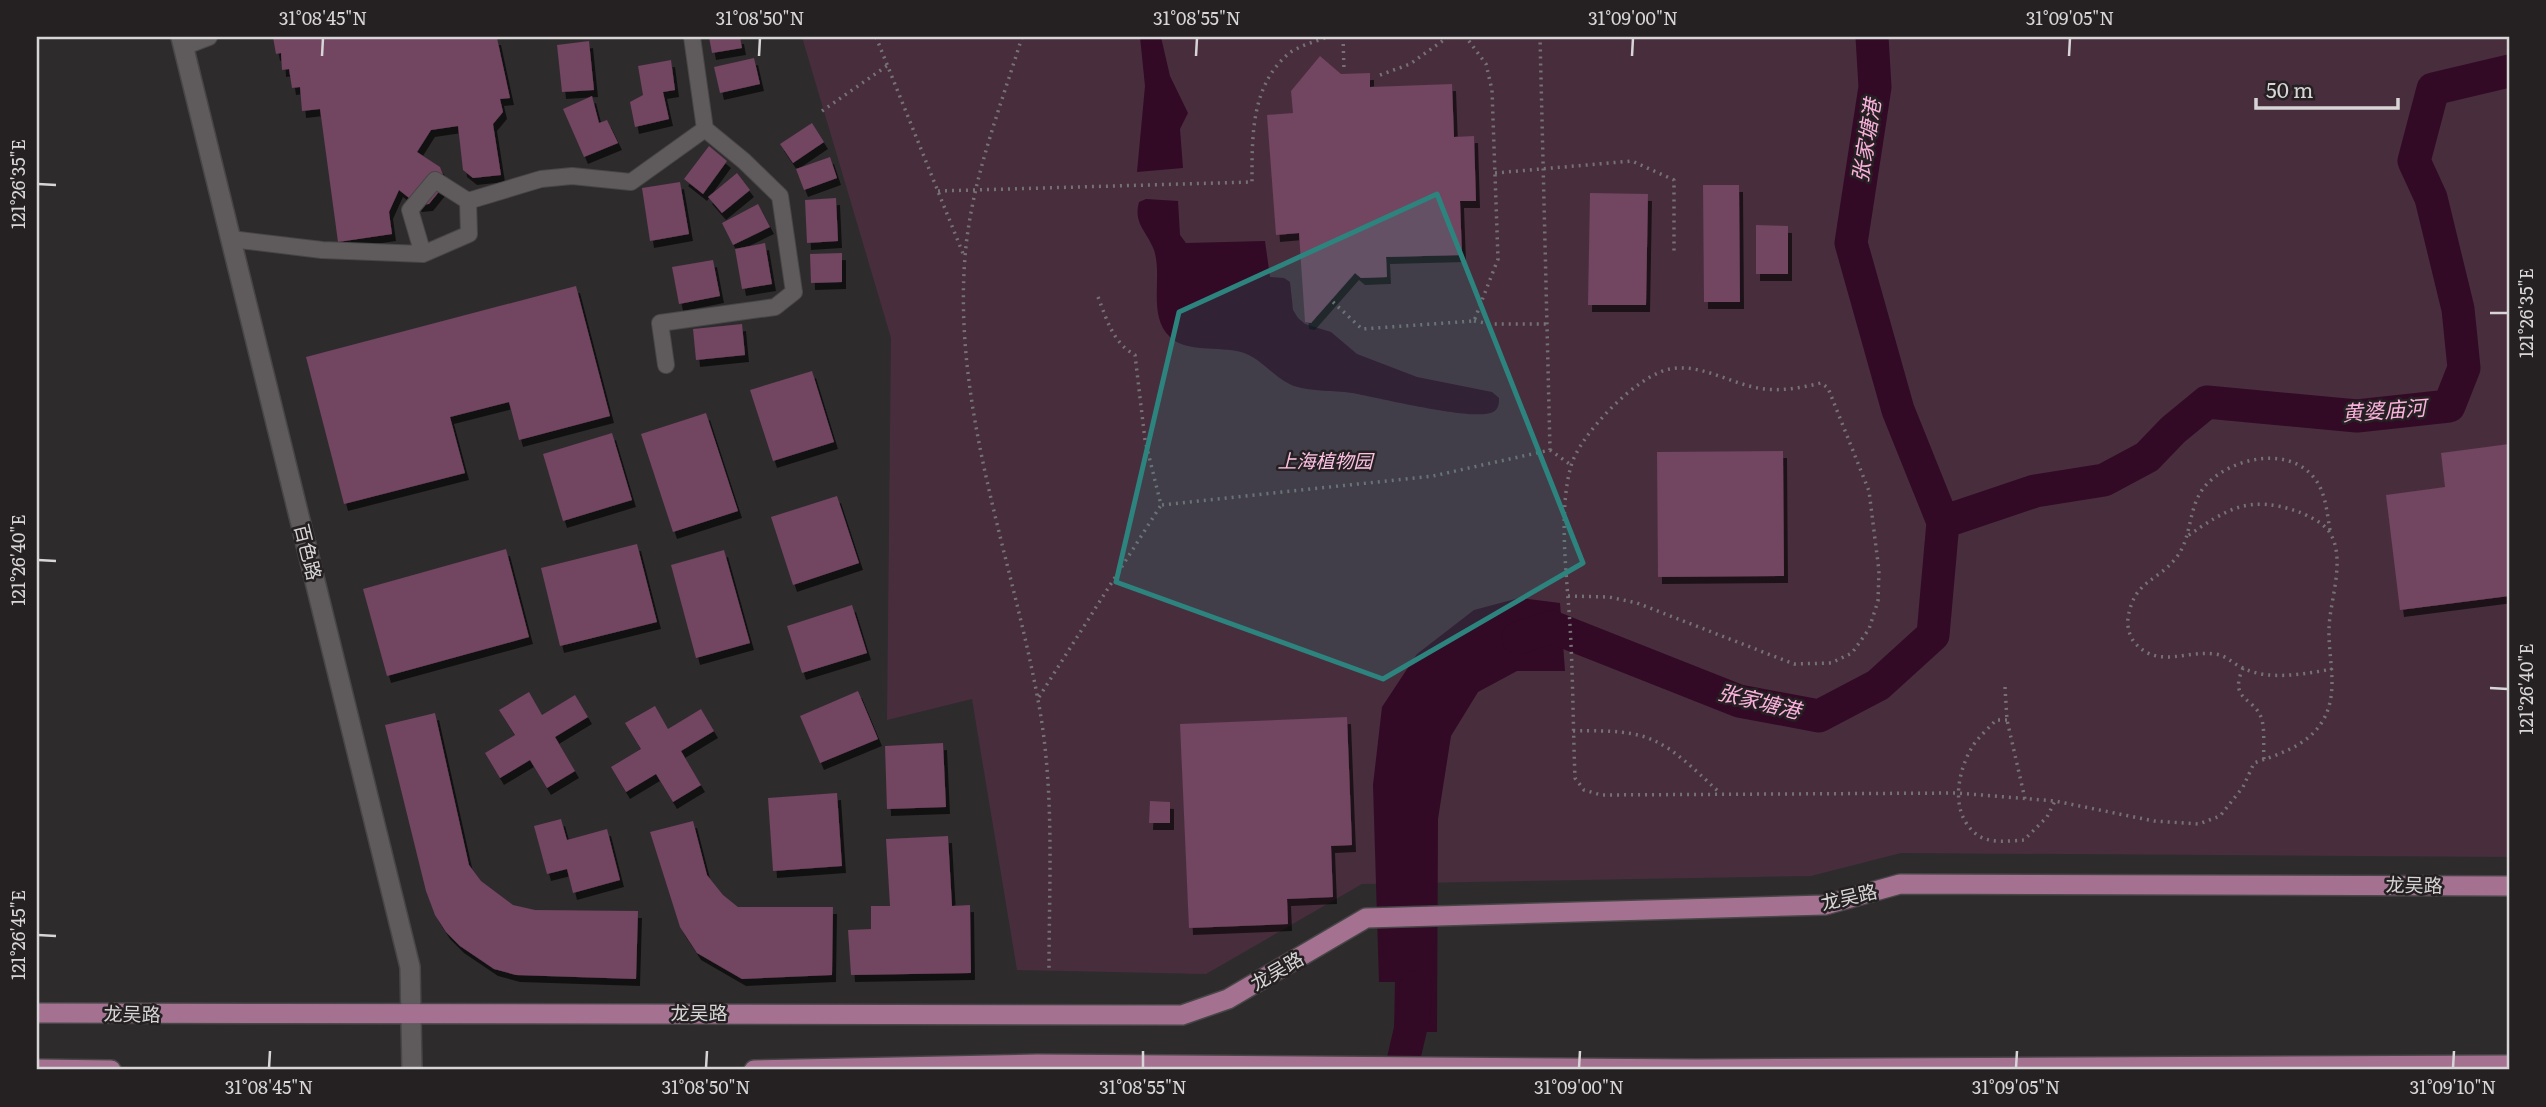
<svg xmlns="http://www.w3.org/2000/svg" width="2546" height="1107" font-family="Literata,'Noto Sans SC',serif">
  <style>
    .green { fill: #482d3d }
    .water { fill: #320a25 }
    .lines { fill: none; stroke-linecap: round; stroke-linejoin: round }
    .river { stroke: #320a25; stroke-width: 33 }
    .building { fill: #724460; filter: url(#shadow) }
    .minor-casing { stroke: #484647; stroke-width: 18 }
    .tertiary-casing { stroke: #484647; stroke-width: 22 }
    .primary-casing { stroke: #484647; stroke-width: 22 }
    .path { stroke: #757274; stroke-width: 3.5; stroke-dasharray: 2 5; stroke-linecap: butt }
    .minor { stroke: #5f5b5d; stroke-width: 16 }
    .tertiary { stroke: #5f5b5d; stroke-width: 19 }
    .primary { stroke: #a47290; stroke-width: 19 }
    .marked { fill: #2d847e; fill-opacity: 0.2; stroke: #2d847e; stroke-width: 5; stroke-linejoin: round }
    .ticks { fill: none; stroke: #d7d5d6; stroke-width: 2.5 }
    .labels { text-anchor: middle; stroke-width: 5; stroke-linejoin: round; paint-order: stroke }
    .park-label { font-size: 19px; font-style: italic; fill: #fec1e4; stroke: #252123 }
    .street-label { font-size: 19px; fill: #d7d5d6; stroke: #252123 }
    .water-label { font-size: 21px; font-style: italic; fill: #fcb1dd; stroke: #252123 }
    .neatline { fill: none; stroke: #d7d5d6; stroke-width: 2.5 }
    .ticks-label { font-size: 18px; text-anchor: middle; fill: #d7d5d6 }
  </style>
  <defs>
    <filter id="shadow"><feDropShadow dx="4" dy="7" stdDeviation="0" flood-color="#0009"/></filter>
  </defs>
  <rect width="100%" height="100%" fill="#2e2b2d"/>
  <path class="green" d="M802,37H2509V857L1901,853L1811,876L1362,884L1206,974L1017,970L972,699L887,720L891,338Z"/>
  <path class="water" d="M1140,37H1161L1170,76L1188,113L1180,129L1183,168L1137,172L1145,86Z
    M1146,199L1178,201L1180,235L1186,243L1265,241L1270,277L1284,278L1290,282L1293,310L1298,318L1305,324L1331,332L1357,354L1417,377L1492,392L1499,398C1499,403 1499,409 1493,412C1475,422 1376,397 1352,393C1332,390 1314,392 1294,386C1273,378 1262,358 1241,352C1219,346 1186,353 1170,337C1147,315 1163,277 1154,250C1147,231 1133,224 1139,202Z
    M1519,598L1560,603L1565,671H1517L1478,692L1451,736L1438,819L1437,1032H1394L1395,982H1379L1373,785L1382,707L1417,654L1474,610Z"/>
  <g class="lines">
    <path class="river" d="M1943,522L2035,491L2104,480L2147,457L2173,430L2207,402L2357,416L2449,406L2464,368L2458,309L2431,198L2414,161L2433,89L2509,71
      M1518,638L1552,627L1739,701L1819,716L1878,685L1933,635L1943,522L1898,410L1851,243L1875,87L1872,37
      M1401,1070L1414,1014L1416,987"/>
  </g>
  <path class="building" d="M273,37L497,38L510,98L500,99L503,112L493,124L501,175L473,178L463,170L458,126L431,130L417,152L440,167L446,183L429,204L418,205L399,190L389,212L392,234L338,242L320,109L302,111L300,87L292,88L289,69L282,70L281,53L276,54Z
    M709,37H740L742,48L712,53Z
    M589,41L594,90L562,92L557,45Z
    M1320,56L1341,74L1370,73V87L1452,84L1454,137L1474,136L1476,201H1460L1462,255L1386,257L1387,277L1361,278L1355,273L1311,323L1305,322L1299,233L1276,235L1267,115L1293,113L1291,91Z
    M754,58L760,84L720,93L714,67Z
    M671,60L675,90L663,92L669,119L635,127L630,102L643,95L638,66Z
    M592,96L599,123L607,120L618,143L584,157L563,109Z
    M812,123L824,142L793,163L780,144Z
    M709,146L727,161L703,194L684,179Z
    M830,157L837,178L804,190L796,169Z
    M737,173L750,190L722,213L708,197Z
    M680,182L689,234L650,241L642,188Z
    M1703,185H1739L1740,302H1704Z
    M1590,193L1648,194L1646,305H1588Z
    M836,198L838,241L807,243L805,200Z
    M758,204L770,227L733,245L722,223Z
    M1756,225L1788,226V274H1756Z
    M765,243L772,284L742,289L735,249Z
    M842,253V282L811,283L810,254Z
    M713,260L720,296L679,304L672,267Z
    M576,286L610,416L519,440L509,402L450,417L465,473L344,504L306,357Z
    M742,324L745,355L696,360L693,329Z
    M812,371L834,442L773,461L750,390Z
    M706,413L738,511L673,532L641,434Z
    M612,433L632,500L563,521L543,454Z
    M2509,444V596L2400,610L2386,495L2445,487L2441,453Z
    M1783,451L1784,576L1658,577L1657,452Z
    M837,496L859,563L793,585L771,517Z
    M637,544L657,622L560,646L541,568Z
    M506,549L529,637L387,676L363,589Z
    M724,550L750,643L696,658L671,565Z
    M852,605L867,653L802,673L787,626Z
    M858,691L878,739L820,763L800,716Z
    M529,692L542,715L575,695L588,717L555,737L575,771L547,788L530,760L500,778L485,753L515,735L499,710Z
    M655,706L668,729L701,709L714,731L681,751L701,785L673,802L656,774L626,792L611,767L641,749L625,723Z
    M435,713L469,865L481,881L513,905L535,910L638,911L636,979L516,975L494,969L460,946L446,932L435,915L426,891L385,725Z
    M1347,717L1352,845L1331,846L1333,897L1287,899L1288,924L1189,928L1180,724Z
    M943,743L946,807L887,809L885,746Z
    M837,793L842,866L773,871L768,798Z
    M1150,801L1170,802V823H1149Z
    M561,819L567,840L607,829L620,880L573,893L567,869L547,874L534,826Z
    M693,821L707,875L723,895L738,907H833L832,975L742,979L697,953L680,927L650,832Z
    M948,836L952,906L970,905L971,973L851,975L848,930L871,929V906H890L886,839Z"/>
  <g class="lines">
    <defs>
      <path id="minor" d="M692,37L705,129
        M183,47L209,37
        M468,201L541,179L572,176L631,182L705,129L744,161L780,196L794,292L775,307L660,323L666,365
        M231,239L322,250L423,254L469,234L468,201L435,180L410,210L423,254"/>
      <path id="tertiary" d="M181,37L410,967L412,1070"/>
      <path id="primary" d="M37,1013L1182,1015L1228,999L1366,918L1825,905L1900,884L2509,886
        M37,1069L111,1070
        M754,1070L1037,1064L1697,1069L2509,1065"/>
    </defs>
    <use href="#minor" class="minor-casing"/>
    <use href="#tertiary" class="tertiary-casing"/>
    <use href="#primary" class="primary-casing"/>
    <path class="path" d="M876,37L964,256
      M1022,37C1000,109 971,181 965,257C953,408 1011,554 1038,700C1055,789 1049,880 1049,970
      M1343,37L1344,70
      M1380,75L1410,64L1448,37
      M822,111L888,65
      M1495,173L1632,161L1674,180V255
      M938,191L1252,182C1252,137 1251,87 1287,55C1297,46 1315,42 1327,37
      M1098,297C1107,320 1113,343 1135,355L1145,440L1161,505L1433,476L1550,450L1540,37
      M1333,302L1362,329L1474,321L1498,259L1492,90L1486,64L1466,37
      M1474,321L1491,324H1547
      M1550,450L1571,465
      M2330,530C2327,514 2326,493 2315,479C2290,445 2232,457 2206,485C2187,506 2193,537 2176,558C2156,583 2134,580 2128,618C2127,626 2129,636 2135,643C2158,669 2186,650 2215,654C2226,655 2233,664 2243,668C2268,681 2305,674 2332,669
      M1568,596L1609,597L1637,603L1794,664L1831,663L1852,653L1869,629L1878,601L1879,571L1869,491L1828,388L1821,383C1800,388 1779,392 1758,388C1730,383 1699,363 1670,369C1637,375 1580,434 1571,466C1558,512 1567,577 1570,625C1573,676 1573,727 1575,778L1584,790L1601,795L1957,793L2055,801L2154,821L2199,824L2220,816L2243,787L2254,763C2279,754 2307,746 2322,722C2340,693 2328,660 2329,628C2330,600 2346,559 2330,533C2324,523 2309,516 2299,512C2249,494 2227,509 2186,537
      M2243,668C2228,702 2255,696 2262,720C2265,732 2263,748 2264,760
      M2005,687L2007,720L2025,799
      M1039,697L1161,505
      M2007,720H1996C1988,729 1977,738 1971,749C1957,774 1950,813 1976,834C1988,844 2010,841 2024,840L2047,817L2055,801
      M1573,731C1654,729 1662,739 1720,793"/>
    <use href="#minor" class="minor"/>
    <use href="#tertiary" class="tertiary"/>
    <use href="#primary" class="primary"/>
  </g>
  <path class="marked" d="M1437,194L1583,563L1383,679L1116,582L1179,312Z"/>
  <path class="ticks" d="M322,56L323,38M759,56L760,38M1196,56L1197,38M1632,56L1633,38M2069,56L2070,38M38,184L56,185M2490,313H2508M38,560L56,561M2490,688L2508,689M38,935L56,936M269,1068L270,1051M706,1068L707,1051M1143,1068V1051M1579,1068L1580,1051M2016,1068L2017,1051M2453,1068L2454,1051"/>
  <g class="labels">
    <g class="park-label">
      <text x="1325" y="468">上海植物园</text>
    </g>
    <g class="street-label">
      <text transform="translate(308 552) rotate(76)" y="7">百色路</text>
      <text transform="translate(2414 885) rotate(1)" y="7">龙吴路</text>
      <text transform="translate(1849 897) rotate(-13)" y="7">龙吴路</text>
      <text transform="translate(1277 971) rotate(-30)" y="7">龙吴路</text>
      <text x="699" y="1020">龙吴路</text>
      <text transform="translate(132 1014) rotate(1)" y="7">龙吴路</text>
    </g>
    <g class="water-label">
      <text transform="translate(1867 141) rotate(-81)" y="7">张家塘港</text>
      <text transform="translate(2384 411) rotate(-4)" y="7">黄婆庙河</text>
      <text transform="translate(1759 702) rotate(14)" y="7">张家塘港</text>
    </g>
  </g>
  <rect width="2546" height="1107" fill="none" stroke="#252123" stroke-width="77"/>
  <path d="M2256 98v10h142v-10" fill="none" stroke="#d7d5d6" stroke-width="3.5"/>
  <text x="2266" y="98" font-size="21" fill="#d7d5d6" stroke="#252123" stroke-width="5" paint-order="stroke">50 m</text>
  <rect x="38" y="38" width="2470" height="1030" class="neatline"/>
  <g class="ticks-label">
    <text x="323" y="25">31°08'45"N</text>
    <text x="760" y="25">31°08'50"N</text>
    <text x="1197" y="25">31°08'55"N</text>
    <text x="1633" y="25">31°09'00"N</text>
    <text x="2070" y="25">31°09'05"N</text>
    <text transform="translate(19 184) rotate(-90)" y="6">121°26'35"E</text>
    <text transform="translate(2527 313) rotate(-90)" y="6">121°26'35"E</text>
    <text transform="translate(19 560) rotate(-90)" y="6">121°26'40"E</text>
    <text transform="translate(2527 689) rotate(-90)" y="6">121°26'40"E</text>
    <text transform="translate(19 935) rotate(-90)" y="6">121°26'45"E</text>
    <text x="269" y="1094">31°08'45"N</text>
    <text x="706" y="1094">31°08'50"N</text>
    <text x="1143" y="1094">31°08'55"N</text>
    <text x="1579" y="1094">31°09'00"N</text>
    <text x="2016" y="1094">31°09'05"N</text>
    <text x="2453" y="1094">31°09'10"N</text>
  </g>
</svg>
